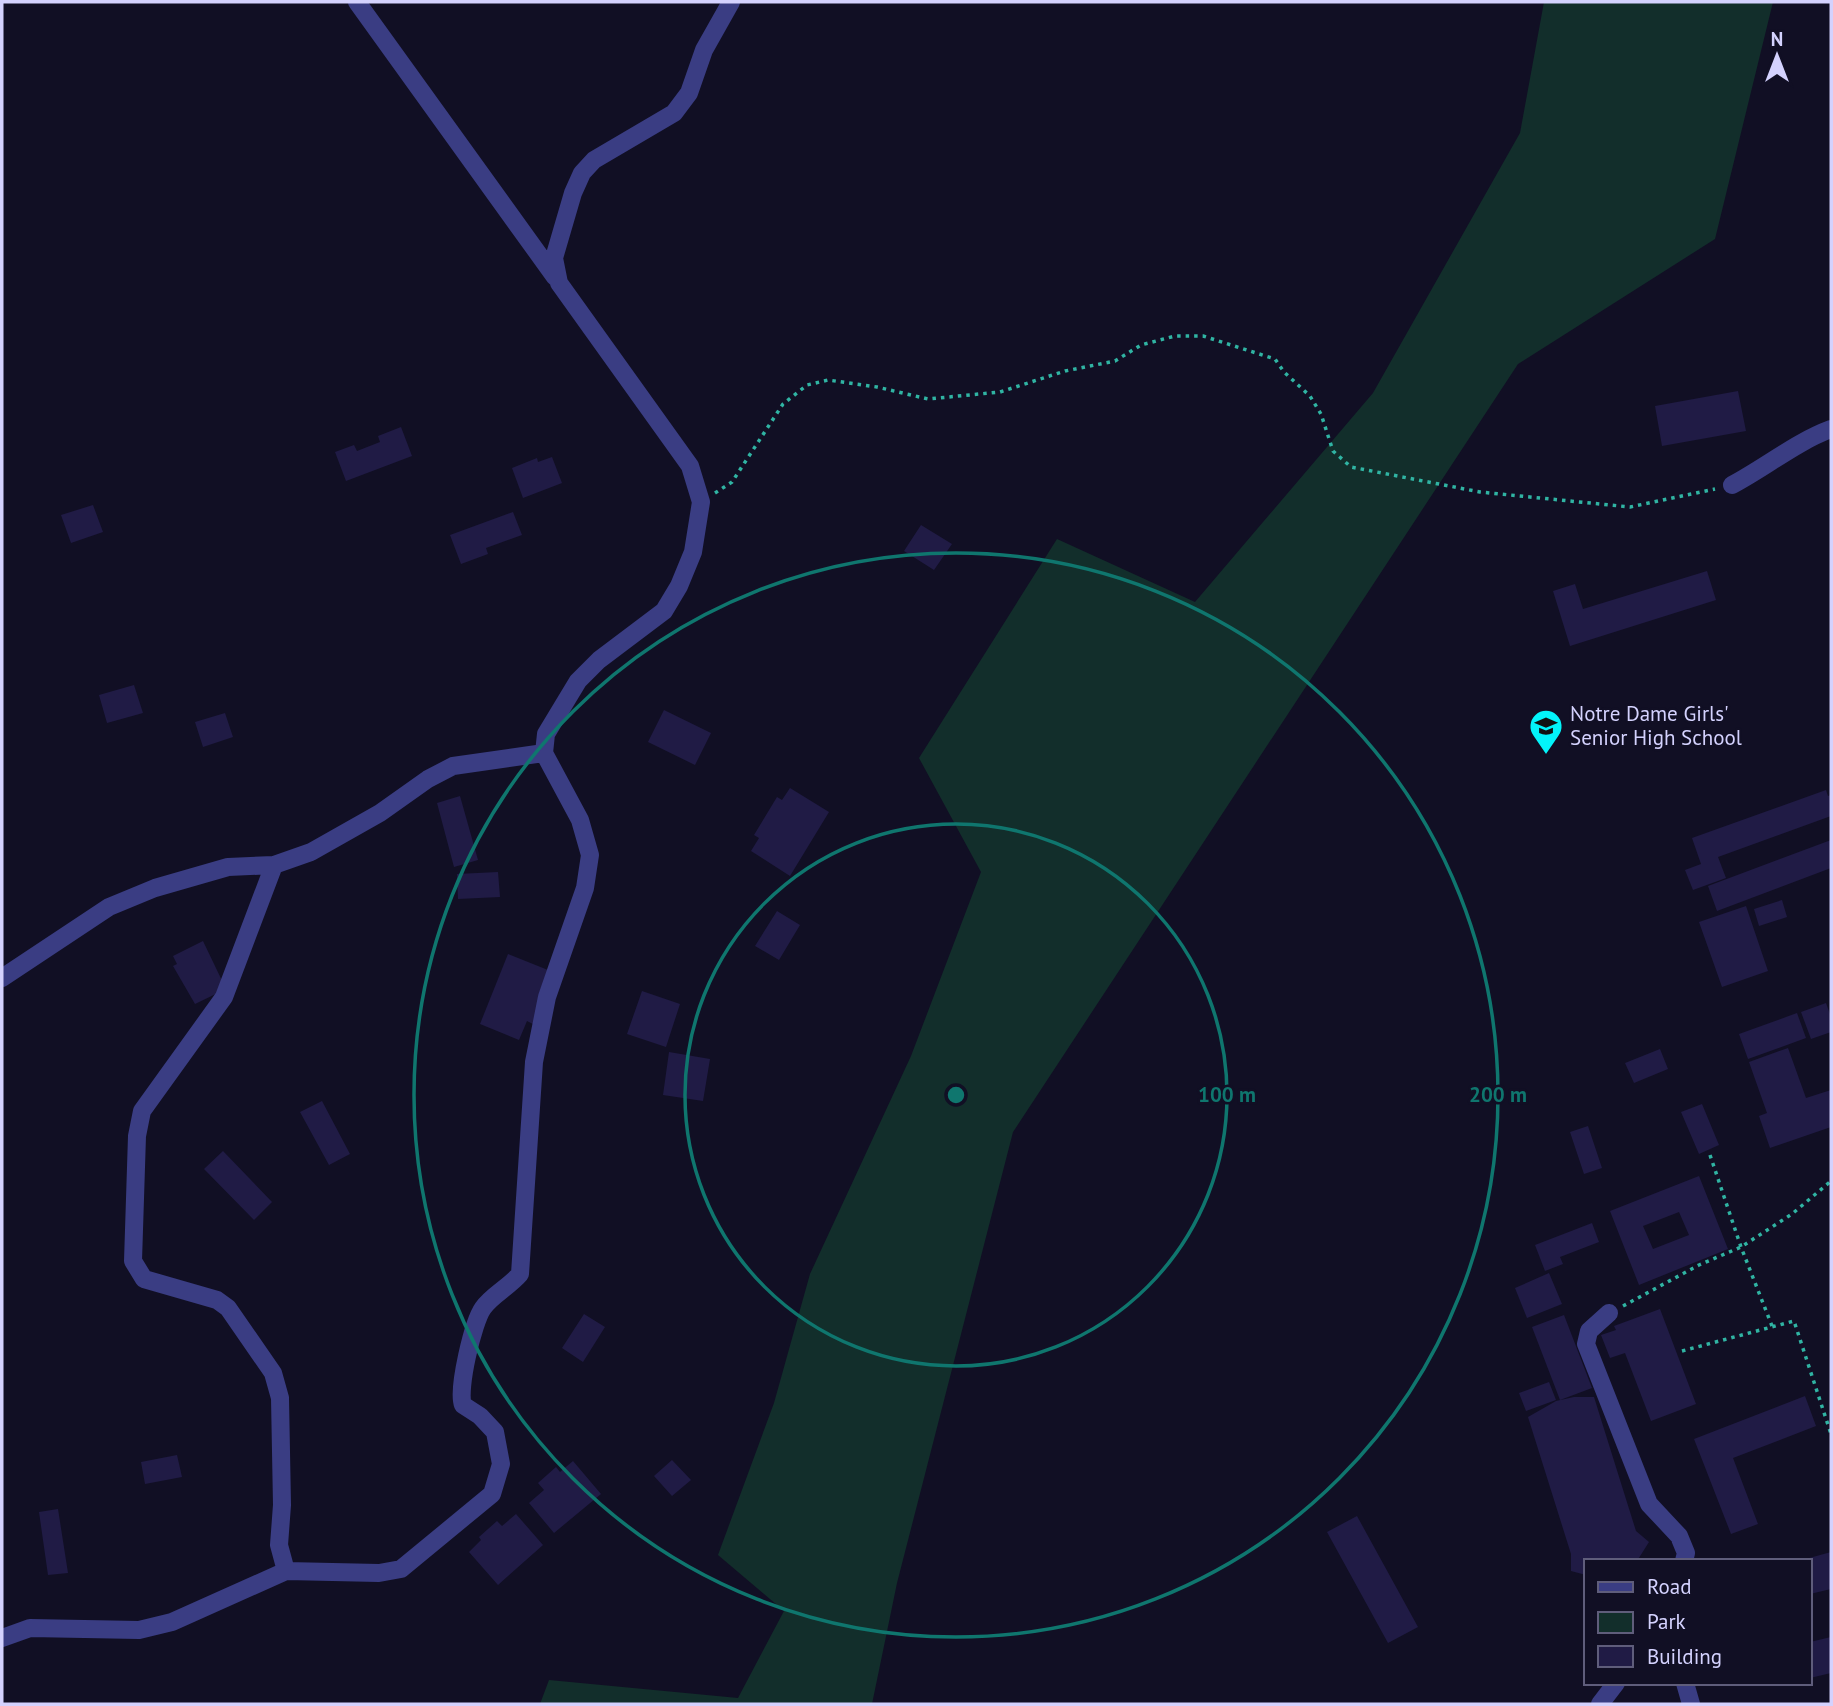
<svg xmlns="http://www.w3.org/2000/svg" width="1833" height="1706" font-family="'PT Sans',sans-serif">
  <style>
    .green { fill: #122e2b }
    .building { fill: #201b45; fill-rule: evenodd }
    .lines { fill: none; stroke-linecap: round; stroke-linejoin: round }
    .path { stroke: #30b4a3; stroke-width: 3.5; stroke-dasharray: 3.5 5; stroke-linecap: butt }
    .minor { stroke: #3a3d83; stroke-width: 18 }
    .ring { fill: none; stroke: #0f766e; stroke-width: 3.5 }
    .labels { text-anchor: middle; stroke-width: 5; stroke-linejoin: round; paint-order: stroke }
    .poi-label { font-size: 21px; fill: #d4d2fe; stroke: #110f24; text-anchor: start }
    .centre { fill: #0f766e; stroke: #110f24; stroke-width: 3.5 }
    .ring-label { font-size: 21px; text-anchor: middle; font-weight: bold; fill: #0f766e; stroke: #110f24; stroke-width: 5; stroke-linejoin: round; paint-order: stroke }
  </style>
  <rect width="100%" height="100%" fill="#110f24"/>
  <path class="green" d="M1544,2H1773L1715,239L1518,364L1013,1132L897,1583L872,1704H540L549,1680L738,1698L784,1611L718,1555L774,1403L810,1274L911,1056L981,872L919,758L1057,539L1195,602L1373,393L1520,133Z"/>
  <path class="building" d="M1738,391L1746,431L1662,446L1655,406Z
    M401,427L412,456L346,481L335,452L354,445L357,451L380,442L378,436Z
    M552,457L562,483L523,498L512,468L537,458L538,462Z
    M93,505L103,532L71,543L61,515Z
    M513,512L522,535L486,548L488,554L461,564L450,535Z
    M921,525L952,544L934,570L904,551Z
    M1707,571L1716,600L1570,646L1553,591L1575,584L1583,609Z
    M134,685L143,713L107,723L99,695Z
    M664,710L711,733L695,765L648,742Z
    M225,713L233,737L203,747L195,722Z
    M790,788L829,812L790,876L751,851L759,838L754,835L777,797L782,800Z
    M1826,790L1828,796L1831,795V816L1718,857L1726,878L1693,890L1685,870L1701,864L1692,838Z
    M460,796L478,860L454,867L437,803Z
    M1831,840V868L1717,911L1708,886Z
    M498,872L500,897L458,899L457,874Z
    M1782,900L1787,917L1759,926L1754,909Z
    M1746,906L1768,971L1722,987L1699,922Z
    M777,911L800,925L779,960L755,946Z
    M203,941L226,989L195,1004L173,966L177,964L173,956Z
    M508,954L548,970L538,996L544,998L533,1024L527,1021L519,1040L480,1024Z
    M642,991L680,1004L666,1047L627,1034Z
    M1826,1003L1831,1017V1032L1811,1039L1801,1012Z
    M1797,1013L1806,1038L1748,1059L1739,1034Z
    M1788,1048L1806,1098L1831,1090V1127L1770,1148L1759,1116L1767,1113L1749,1062Z
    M1660,1049L1668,1069L1634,1083L1625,1063Z
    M669,1052L710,1059L703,1101L663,1095Z
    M322,1101L350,1154L329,1165L300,1112Z
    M1702,1104L1719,1145L1699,1154L1681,1112Z
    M1588,1126L1602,1168L1584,1174L1570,1132Z
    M223,1151L272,1202L254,1220L204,1169Z
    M1699,1176L1728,1249L1639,1285L1610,1211ZM1679,1212L1689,1235L1653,1249L1643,1226Z
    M1592,1223L1599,1242L1560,1257L1563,1264L1545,1271L1535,1245Z
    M1549,1273L1562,1304L1527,1318L1515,1288Z
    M1660,1309L1696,1404L1651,1421L1625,1353L1610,1358L1601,1335L1616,1330L1614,1326Z
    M584,1314L605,1327L583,1362L562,1348Z
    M1564,1315L1592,1388L1560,1400L1532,1327Z
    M1549,1382L1556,1400L1526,1411L1519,1393Z
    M1805,1396L1816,1426L1733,1458L1758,1524L1731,1534L1694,1439Z
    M1574,1397H1594L1636,1531L1649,1542L1637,1561H1586V1575L1571,1571V1554L1528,1417L1556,1401Z
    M177,1455L182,1477L145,1484L141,1462Z
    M672,1460L691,1480L672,1496L654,1476Z
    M573,1461L601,1494L554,1533L529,1503L544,1490L538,1483L556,1467L560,1472Z
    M58,1509L68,1573L48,1575L39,1512Z
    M516,1514L543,1545L498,1585L469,1552L481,1540L479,1537L497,1521L502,1526Z
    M1357,1516L1418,1627L1388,1643L1327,1532Z
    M1831,1552V1589L1810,1594V1561L1802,1560Z
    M1831,1637V1673L1810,1678V1642Z"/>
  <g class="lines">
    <path class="path" d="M715,493L732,482L783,404L807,385L828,380L877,387L928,399L1000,392L1065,371L1115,361L1141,345L1175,336H1203L1275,359L1284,372L1310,396L1321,414L1333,451L1351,467L1480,492L1630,507L1715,489
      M1710,1155L1741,1247L1772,1326
      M1623,1306L1699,1265L1741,1247L1792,1214L1831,1181
      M1682,1351L1794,1321L1831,1434"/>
    <path class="minor" d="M357,2L555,277
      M1732,485C1766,467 1796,442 1831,429
      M274,865L224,997L142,1111L137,1136L133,1261L144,1279L217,1300L228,1308L273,1373L280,1398L282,1505L279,1545L286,1571
      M2,978L109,907L155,888L228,867L274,865L311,852L380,813L428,779L453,766L544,753
      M1609,1313L1589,1331L1586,1344L1649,1504L1679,1536L1686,1553L1684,1561
      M2,1638L30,1628L139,1630L172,1622L286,1571L379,1573L401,1569L492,1494L501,1464L495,1432L480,1416L463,1405C457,1390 473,1322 483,1308C492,1295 509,1287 520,1274L534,1062L547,997L585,888L590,855L580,820L544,753L546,734L578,681L599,660L664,611L679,586L693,552L701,502L690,466L559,283L554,258L573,193L582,173L594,160L674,113L689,93L704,50L731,2
      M1685,1683L1691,1704
      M1600,1704L1616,1683"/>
  </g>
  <g class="ring">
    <circle cx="956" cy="1095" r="271"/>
    <circle cx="956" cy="1095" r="542"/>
  </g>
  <defs>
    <symbol id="school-pin" viewBox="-11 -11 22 30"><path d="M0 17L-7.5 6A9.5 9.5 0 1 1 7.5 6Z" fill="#03f4fa" stroke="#110f24"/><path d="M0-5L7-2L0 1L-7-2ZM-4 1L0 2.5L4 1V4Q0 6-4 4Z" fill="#111"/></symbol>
  </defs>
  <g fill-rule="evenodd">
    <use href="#school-pin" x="1527" y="707" width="38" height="52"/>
  </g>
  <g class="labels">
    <g class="poi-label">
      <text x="1570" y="721">Notre Dame Girls'<tspan x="1570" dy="24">Senior High School</tspan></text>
    </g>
  </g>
  <circle cx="956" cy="1095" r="10" class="centre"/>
  <g class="ring-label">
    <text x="1227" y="1102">100 m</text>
    <text x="1498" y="1102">200 m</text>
  </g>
  <rect width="1833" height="1706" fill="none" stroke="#d4d2fe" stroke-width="7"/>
  <rect x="1584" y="1559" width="228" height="126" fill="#110f24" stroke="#5f5d7b" stroke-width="2"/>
  <rect x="1598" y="1582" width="35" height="10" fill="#3a3d83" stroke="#5f5d7b" stroke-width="2"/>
  <text x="1647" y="1594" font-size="21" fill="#d4d2fe">Road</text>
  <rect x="1598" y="1612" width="35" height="21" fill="#122e2b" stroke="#5f5d7b" stroke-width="2"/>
  <text x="1647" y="1629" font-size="21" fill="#d4d2fe">Park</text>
  <rect x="1598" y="1646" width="35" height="21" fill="#201b45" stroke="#5f5d7b" stroke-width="2"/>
  <text x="1647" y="1664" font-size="21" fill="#d4d2fe">Building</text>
  <g transform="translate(1777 56)" stroke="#110f24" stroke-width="5" paint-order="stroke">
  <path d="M0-5L12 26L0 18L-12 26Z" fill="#d4d2fe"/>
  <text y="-10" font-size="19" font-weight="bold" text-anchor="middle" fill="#d4d2fe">N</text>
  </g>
</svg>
